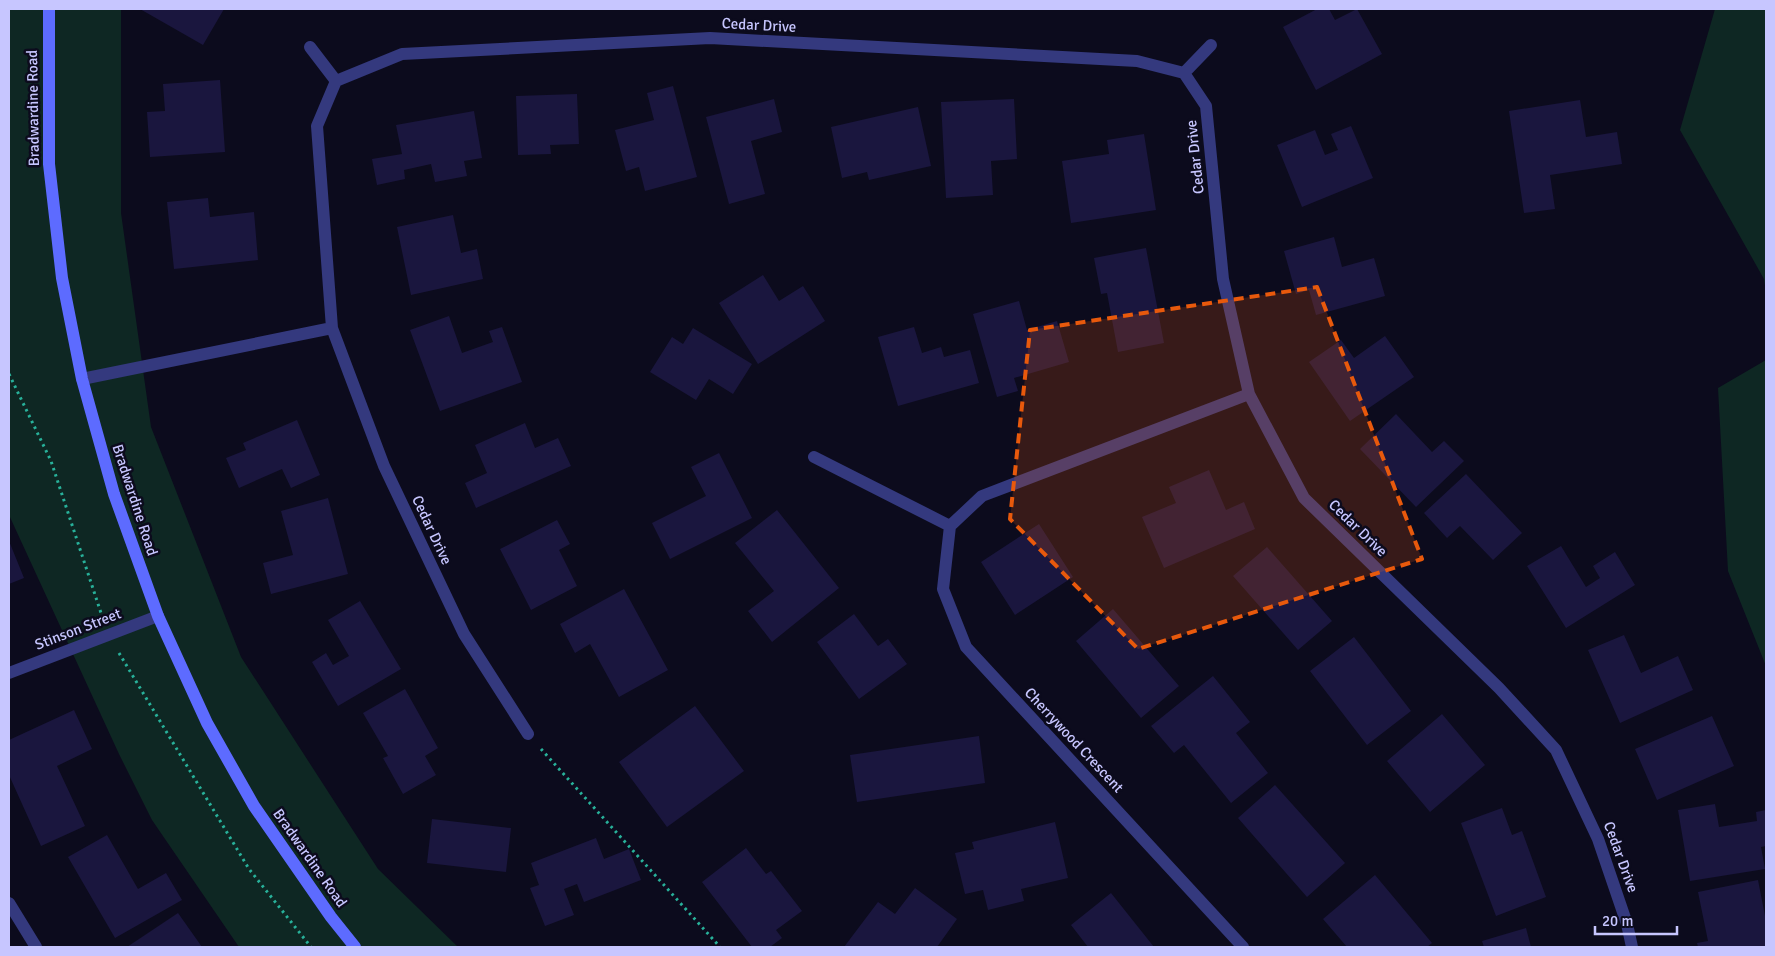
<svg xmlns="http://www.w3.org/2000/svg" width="1775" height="956" font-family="Signika,sans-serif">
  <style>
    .green { fill: #0e2723 }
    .building { fill: #1a163e }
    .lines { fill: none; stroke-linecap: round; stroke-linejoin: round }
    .path { stroke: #28b19a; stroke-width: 3; stroke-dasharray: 2.5 4; stroke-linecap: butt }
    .minor { stroke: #34397e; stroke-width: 12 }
    .secondary { stroke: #5d6bff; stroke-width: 12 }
    .marked { fill: #e8590c; fill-opacity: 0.2; stroke: #e8590c; stroke-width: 4; stroke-dasharray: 10 6; stroke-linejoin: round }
    .labels { text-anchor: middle; stroke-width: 5; stroke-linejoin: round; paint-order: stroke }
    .street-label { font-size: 15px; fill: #c7c6ff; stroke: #0c0b1d }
  </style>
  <rect width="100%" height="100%" fill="#0c0b1d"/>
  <path class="green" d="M9,9H121V213L151,427L241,657L378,869L458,947H239L152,820L119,754L9,515Z
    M1715,9H1766V292L1764,279L1680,130Z
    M1766,360V666L1728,571L1718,388Z"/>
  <path class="building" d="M140,9H224L203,45Z
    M1317,9H1329L1335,20L1357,9L1382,54L1316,90L1283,27Z
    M220,80L225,152L150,157L147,112L165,111L163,84Z
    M673,86L697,177L645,191L639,167L626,171L615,130L654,120L647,93Z
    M577,94L579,144L550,145L551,154L518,155L516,96Z
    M774,99L782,132L751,141L765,194L729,204L706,117Z
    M1014,99L1017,159L991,161L993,195L946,198L941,102Z
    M1580,100L1586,137L1617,132L1622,164L1550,175L1555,209L1524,213L1509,111Z
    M918,107L931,166L869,180L867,172L842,178L831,127Z
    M474,111L482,158L464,161L467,176L435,182L431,164L404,170L405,179L377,185L372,159L402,154L396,125Z
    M1351,126L1373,178L1302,207L1277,145L1315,130L1325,155L1338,150L1331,134Z
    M1144,134L1156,210L1071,223L1062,161L1109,154L1107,140Z
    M208,198L210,217L254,212L258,260L174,269L167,202Z
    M453,215L461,253L477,249L483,279L411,295L397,227Z
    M1334,237L1342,267L1374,258L1385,296L1316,315L1309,290L1296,294L1284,251Z
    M1146,248L1164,343L1118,352L1107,293L1101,294L1094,258Z
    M763,275L779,301L803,286L825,321L758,364L719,303Z
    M1019,301L1027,330L1057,321L1069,362L1014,378L1018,391L997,397L973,314Z
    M449,316L462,353L493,342L489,331L502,327L522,382L440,411L410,330Z
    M914,327L922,353L941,347L944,357L970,350L979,383L898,406L878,337Z
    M693,328L752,364L733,394L709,379L696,400L650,372L672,337L683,344Z
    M1385,336L1414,377L1350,421L1309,362L1341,340L1354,358Z
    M1396,414L1432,452L1444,441L1464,461L1416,507L1360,449Z
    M297,420L320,475L291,488L282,469L239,488L226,458L246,450L243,443Z
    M525,423L535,448L558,438L571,466L476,508L465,483L487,473L475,445Z
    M719,453L752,518L670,559L652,523L706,496L691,467Z
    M1209,470L1226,510L1244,502L1255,529L1164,568L1142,517L1176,503L1169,487Z
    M1466,474L1522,533L1493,560L1460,526L1447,538L1424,513Z
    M328,498L348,574L271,594L263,563L293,555L281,511Z
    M777,510L839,588L772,642L748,611L774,591L735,543Z
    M557,520L570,544L559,550L577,586L531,610L500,549Z
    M1039,524L1073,577L1015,615L981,562Z
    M9,541L24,578L9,584Z
    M1561,546L1586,587L1600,578L1593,566L1615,552L1635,585L1566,628L1527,566Z
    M1267,547L1332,621L1298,650L1233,576Z
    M624,589L668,670L619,697L590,644L575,653L560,624Z
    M360,601L401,669L338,706L312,662L326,653L333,665L349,656L328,620Z
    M1113,609L1179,686L1141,718L1076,641Z
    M854,614L878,646L888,639L907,664L859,699L817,642Z
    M1624,635L1641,673L1678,656L1693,690L1620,723L1588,650Z
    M1354,637L1411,711L1367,745L1310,671Z
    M1213,676L1250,722L1236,733L1268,773L1231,803L1184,745L1174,753L1151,726Z
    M405,689L438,748L425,756L436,775L403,794L383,758L388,756L363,713Z
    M695,706L744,771L667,827L619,762Z
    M74,710L92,749L57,766L85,826L41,846L9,775V740Z
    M1442,714L1485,765L1430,812L1387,761Z
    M1712,716L1734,766L1657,800L1635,749Z
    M979,736L985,783L857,802L850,755Z
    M1275,785L1345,863L1307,897L1238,818Z
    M1715,804L1719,827L1757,821L1756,812L1766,810V846L1761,847L1765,869L1690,881L1678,810Z
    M1502,808L1512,835L1522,831L1546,897L1496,916L1461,823Z
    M432,819L511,828L506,872L427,863Z
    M1055,822L1068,878L1021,889L1024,901L988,910L983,890L965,894L955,853L974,849L972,842Z
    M107,835L138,889L166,873L182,900L115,938L68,857Z
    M596,838L604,859L629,849L641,880L584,902L577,884L564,889L574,915L545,926L530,888L539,885L531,863Z
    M746,848L766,874L771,871L802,911L776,930L782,938L770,947H752L702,882Z
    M1375,875L1432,943L1427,947H1347L1323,919Z
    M1758,880L1766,921V947H1698L1697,943L1708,941L1698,892Z
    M915,888L957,919L937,947H844L878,902L895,914Z
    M1111,893L1154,947H1088L1071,925Z
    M178,913L202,947H127Z
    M1526,928L1531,947H1484L1482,941Z"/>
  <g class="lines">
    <path class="path" d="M9,374L51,461L102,616
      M119,653L249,869L311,947
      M541,749L720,947"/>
    <path class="minor" d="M310,47L336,81
      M1184,73L1211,45
      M82,379L332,328
      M814,457L950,526
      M9,673L158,616
      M528,734L464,634L384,466L332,328L317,126L336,81L402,54L710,38L1137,61L1184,73L1206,106L1223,279L1249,394L1304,498L1499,688L1556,750L1598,839L1627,924L1632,947
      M9,903L36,947
      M1243,947L966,647L943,589L950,526L982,496L1249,394"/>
    <path class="secondary" d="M49,9V164L62,278L82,379L114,494L158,616L207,723L254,806L331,917L355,947"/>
  </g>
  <path class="marked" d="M1317,287L1422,559L1138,649L1010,519L1030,330Z"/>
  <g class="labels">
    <g class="street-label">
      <text transform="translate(759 25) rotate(3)" y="5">Cedar Drive</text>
      <text transform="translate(33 108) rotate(-91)" y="5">Bradwardine Road</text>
      <text transform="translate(1195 157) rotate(-96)" y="5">Cedar Drive</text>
      <text transform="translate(135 500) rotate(72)" y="5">Bradwardine Road</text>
      <text transform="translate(1358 528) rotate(44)" y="5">Cedar Drive</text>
      <text transform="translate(432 530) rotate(65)" y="5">Cedar Drive</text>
      <text transform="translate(78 629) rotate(-21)" y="5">Stinson Street</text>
      <text transform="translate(1074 740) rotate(47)" y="5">Cherrywood Crescent</text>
      <text transform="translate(1621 857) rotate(70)" y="5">Cedar Drive</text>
      <text transform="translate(310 858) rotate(55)" y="5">Bradwardine Road</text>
    </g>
  </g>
  <rect width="1775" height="956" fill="none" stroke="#c7c6ff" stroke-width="20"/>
  <path d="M1595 926v8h82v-8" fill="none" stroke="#c7c6ff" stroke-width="2.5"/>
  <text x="1602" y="926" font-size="15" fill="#c7c6ff" stroke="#0c0b1d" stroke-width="4" paint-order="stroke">20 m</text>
</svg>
